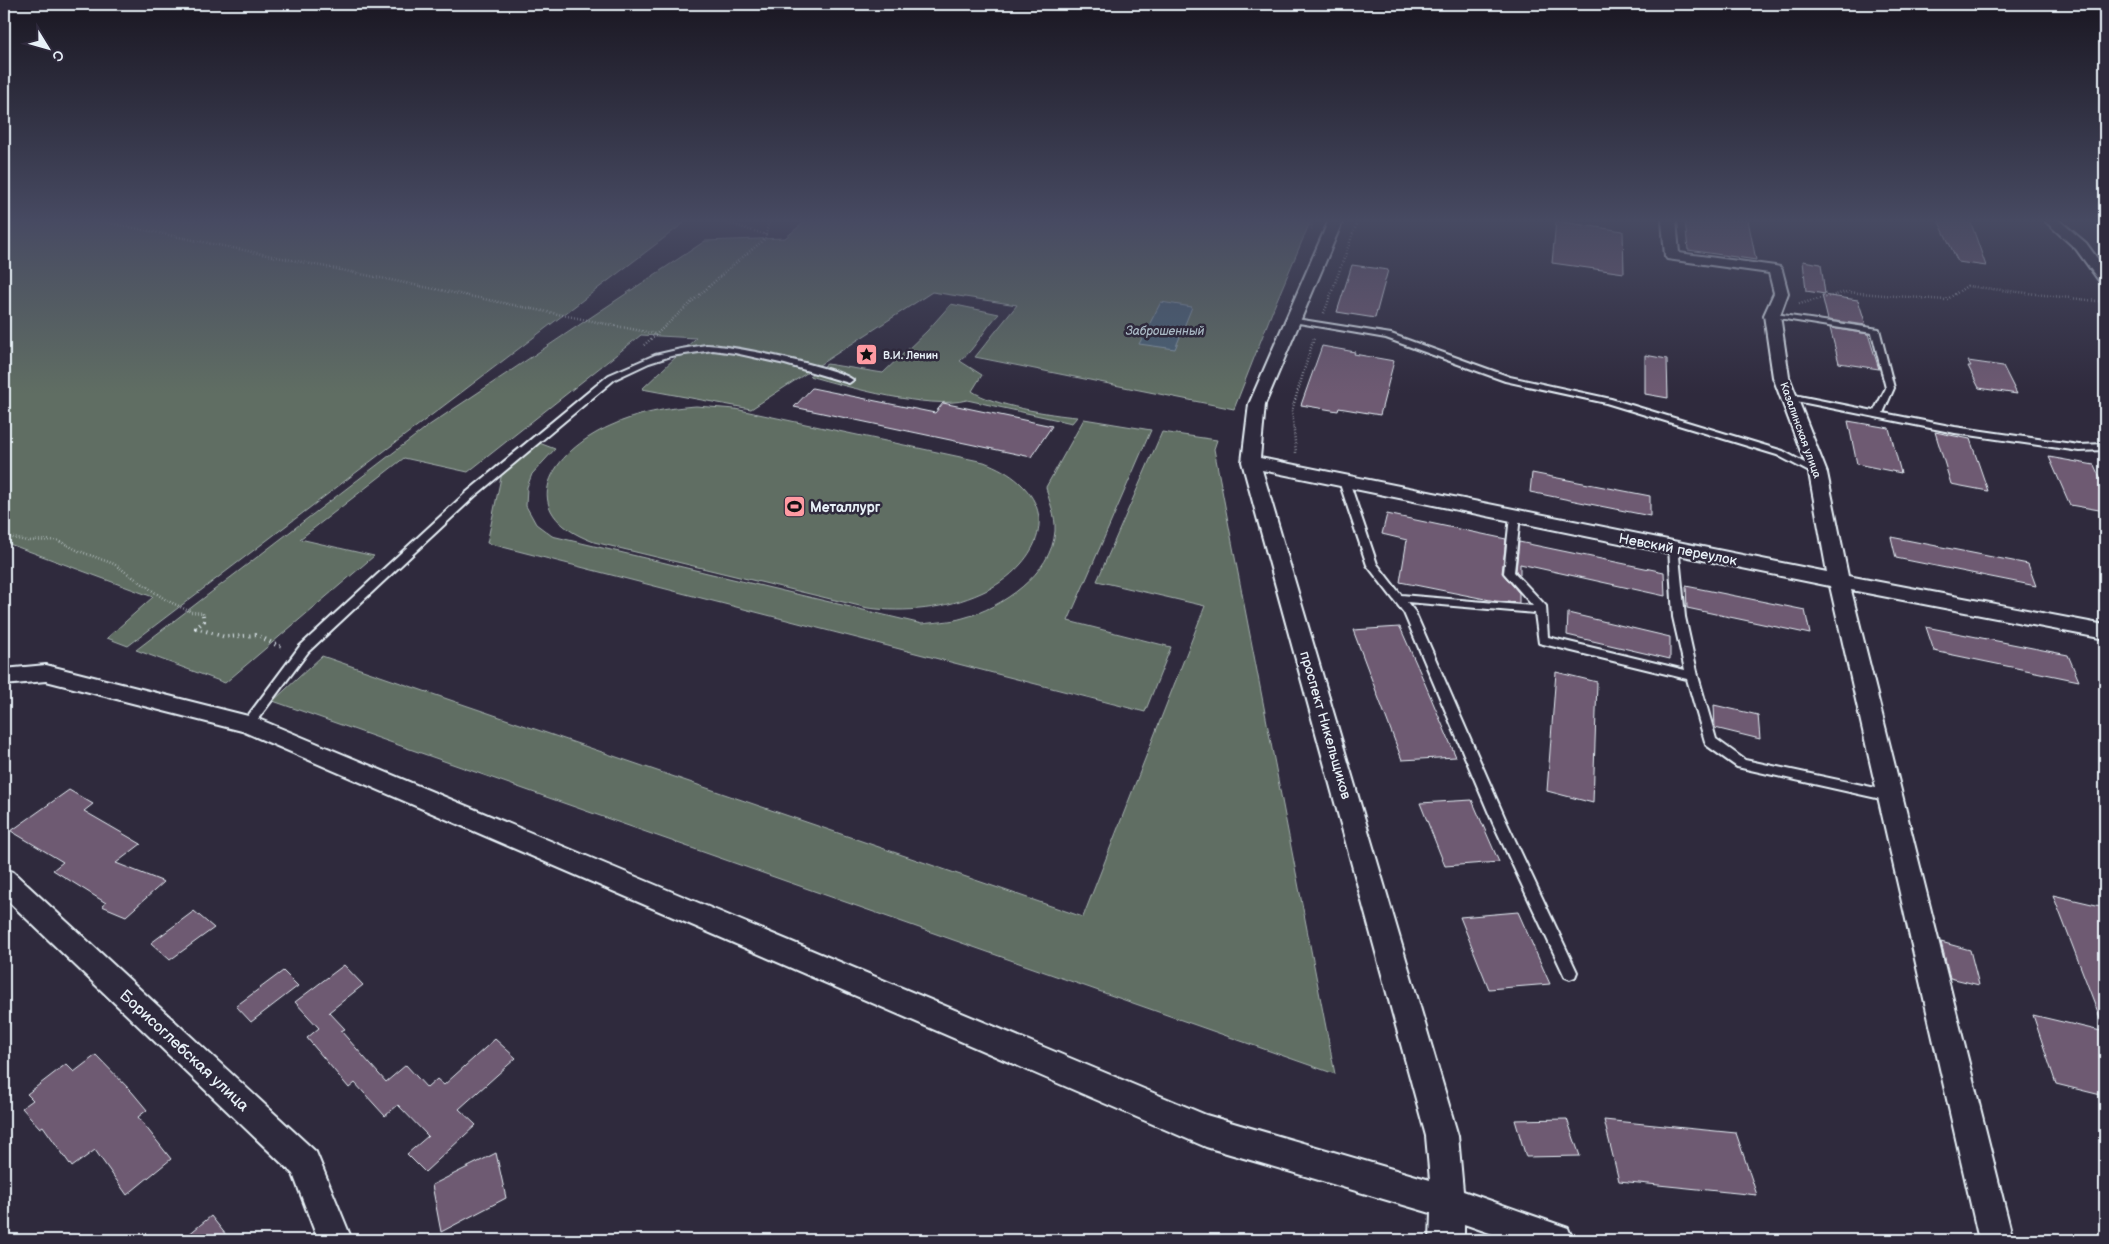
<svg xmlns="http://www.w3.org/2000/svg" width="2109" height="1244" font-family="'Balsamiq Sans',sans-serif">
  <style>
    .green { fill: #606e63; stroke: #a4b0ae }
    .water { fill: #4b6375; stroke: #8a9ca9 }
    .building { fill: #6e5a72; stroke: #e8f1f8 }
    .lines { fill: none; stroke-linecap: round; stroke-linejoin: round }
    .lane-casing { stroke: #e8f1f8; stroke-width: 4 }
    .street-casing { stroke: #e8f1f8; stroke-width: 4 }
    .path-far1 { stroke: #e8f1f8; stroke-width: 2.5; stroke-dasharray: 0.5 2.5; stroke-linecap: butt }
    .path { stroke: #e8f1f8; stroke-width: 4; stroke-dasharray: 1 4.5; stroke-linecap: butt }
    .lane { fill: #2f2a3d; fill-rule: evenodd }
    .street { fill: #2f2a3d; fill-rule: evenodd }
    .labels { text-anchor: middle; stroke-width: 5; stroke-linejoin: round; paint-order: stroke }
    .far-poi-label { font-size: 11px; font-weight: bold; fill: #e8f1f8; stroke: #2f2a3d; text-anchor: start }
    .far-street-label { font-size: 11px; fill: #e8f1f8; stroke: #2f2a3d }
    .far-water-label { font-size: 12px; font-style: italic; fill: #a9b8c4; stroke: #2f2a3d }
    .poi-label { font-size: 14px; font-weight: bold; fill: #e8f1f8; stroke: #2f2a3d; text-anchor: start }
    .street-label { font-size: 14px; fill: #e8f1f8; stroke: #2f2a3d }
    .near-street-label { font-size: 16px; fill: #e8f1f8; stroke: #2f2a3d }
  </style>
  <rect width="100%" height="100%" fill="#2f2a3d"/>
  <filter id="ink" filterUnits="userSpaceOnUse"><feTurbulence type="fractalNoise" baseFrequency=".02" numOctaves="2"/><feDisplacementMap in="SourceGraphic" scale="10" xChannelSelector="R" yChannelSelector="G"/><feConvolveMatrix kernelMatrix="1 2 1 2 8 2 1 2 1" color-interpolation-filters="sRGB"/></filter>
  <g filter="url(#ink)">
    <path class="green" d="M4,220H672L684,223L128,646L107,638L153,597L4,542Z
      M807,220H1311L1274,307L1234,409L975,357L1017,305L932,292L751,409L642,389L696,338L641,335L468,472L404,458L300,539L374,556L225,683L136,650L428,426L705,241L785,238Z
      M951,304L999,314C984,329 976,348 960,361L982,375L972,391C992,405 1051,415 1077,417L1072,423L967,400C929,410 848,387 809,376L827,364L883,373L927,331Z
      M696,406L735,409L984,462C997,467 1009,473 1020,483C1064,524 1024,574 981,593C945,609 906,613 868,608L594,542C512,512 551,452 610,426C638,413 667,408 696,406Z
      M1084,419L1151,430L1068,621L1171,647L1145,712L487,543L503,468L534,441L555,449L532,474L527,487L526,506L536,524L552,536L922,624C935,622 950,622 963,618C1001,608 1052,574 1055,531C1056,514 1049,503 1046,487Z
      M1162,432L1217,440L1214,449L1335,1074L273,701L322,656L1083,917L1205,606L1097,581Z"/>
    <path class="water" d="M1161,302L1192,307L1175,349L1139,344Z"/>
    <path class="building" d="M1685,220H1748L1756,260L1688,250Z
      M1938,220H1970L1986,266L1958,262Z
      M1556,221L1623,231L1624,273L1552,263Z
      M1803,261L1821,264L1825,294L1806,291Z
      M1352,265L1388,270L1375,318L1337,312Z
      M1822,295L1858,300L1866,325L1828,320Z
      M1830,328L1868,334L1879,369L1839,363Z
      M1322,346L1355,352L1354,354L1394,361L1380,415L1339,408L1338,411L1301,405Z
      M1645,355L1667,359L1668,398L1645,394Z
      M1968,361L2003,366L2017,394L1979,388L1968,366H1971Z
      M812,388L935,413L943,403L1052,426L1031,457L794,407Z
      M1848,421L1889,428L1901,473L1857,464Z
      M1935,432L1970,439L1988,491L1951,484Z
      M2049,457L2094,465L2105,489V511L2070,505Z
      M1532,473L1650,496V516L1530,492Z
      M1387,514L1506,539L1502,573L1519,593V603L1495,601L1400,582L1407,540L1382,534Z
      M1891,537L2028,564L2036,586L1896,558Z
      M1519,542L1664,572L1665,596L1520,564V575L1516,571Z
      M1686,586L1805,610L1810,634L1687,608Z
      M1568,613L1670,637V659L1567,635Z
      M1400,627L1420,672L1456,757L1402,760L1353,630Z
      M1926,627L2068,655L2079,681L1934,651Z
      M1556,672L1597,682L1593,803L1547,791Z
      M1714,705L1758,715L1760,739L1715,728Z
      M69,790L93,804L84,811L141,844L116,863L164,882L126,916L102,906L106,903L53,870L63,862L11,831Z
      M1472,800L1499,862L1445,866L1420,803Z
      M2053,895L2105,907V1028H2104Z
      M194,911L214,928L170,960L151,943Z
      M1518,912L1550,984L1489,989L1460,917Z
      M1941,942L1970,950L1979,985L1950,978Z
      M344,965L363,985L329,1012L345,1029L341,1031L386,1082L406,1065L427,1088L437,1079L444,1085L495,1039L516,1058L459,1109L476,1125L425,1172L407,1154L428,1136L398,1105L385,1116L355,1083L349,1088L307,1038L319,1028L295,1002Z
      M283,971L298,986L251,1022L236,1006Z
      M2033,1015L2105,1032V1096L2056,1084Z
      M96,1055L132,1092L147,1110L138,1117L171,1159L127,1195L95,1150L72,1167L43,1126L40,1128L22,1108L33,1100L27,1094L66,1064L74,1072Z
      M1567,1119L1580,1156L1526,1157L1515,1120Z
      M1604,1120L1736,1133L1757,1195L1619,1181Z
      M496,1153L506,1198L441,1232L432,1185Z
      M211,1216L230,1240H182Z"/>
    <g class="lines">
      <defs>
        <path id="lane" d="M1769,313L1879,329L1894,388L1883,413L1955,427L2079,445L2105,444V450L2079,451L1955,433L1786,399L1785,397L1789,394L1874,411L1886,388L1872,333L1772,317L1768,315Z
          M1290,318L1391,334L1510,377L1611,399L1783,451L1823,473L1818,476L1815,475L1777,455L1606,403L1505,381L1386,338L1293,322L1289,320Z
          M706,345C729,345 838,367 853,380L849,383L785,364L735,353L713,350L671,356L649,363L615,379L475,496L308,652L252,727H244L242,724L244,721L300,646L467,492L609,375L655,355L681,349Z
          M1344,478L1349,481L1377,564L1401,595L1533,606L1504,573L1510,516L1511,514H1519L1520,516L1514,572L1546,606L1548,637L1685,670L1673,617L1669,548L1674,545L1678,546L1685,617L1698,676L1716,739L1745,760L1890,791L1895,792L1897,796L1895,800L1890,801L1737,767L1706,745L1687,679L1539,643L1535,613L1407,602L1415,612L1507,823L1577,972L1575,977L1570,979L1565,977L1493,823L1404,613L1367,565L1339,481Z"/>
        <path id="street" d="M1329,220H1343L1265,404L1260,458L1827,572L1809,473L1773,377L1764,315L1774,293L1769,273L1667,259L1665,256L1662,220H1676L1679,253L1775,266L1780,267L1782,270L1788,293L1780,315L1789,377L1827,473L1848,576L2105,625V639L1851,590L2013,1240H1979L1830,586L1262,470L1458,1136L1463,1191L1568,1228L1573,1240H1510L1464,1224V1240H1430L1431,1213L1206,1147L242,731L46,681L4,685V669L46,665L256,718L1206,1115L1430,1180L1426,1136L1242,462L1249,404Z
          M2044,220H2059L2086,243L2105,269V283L2100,282L2076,249Z
          M4,869L13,872L316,1152L352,1240H318L293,1174L4,897Z"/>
      </defs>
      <use href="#lane" class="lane-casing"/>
      <use href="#street" class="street-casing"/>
      <path class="path-far1" d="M95,220L656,334
        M717,220L767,235
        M1311,229L1312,220
        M1799,304L1847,292L1946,300L1967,286L2105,302
        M1324,313L1358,220
        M644,345L733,265L765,239L769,220
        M1296,453L1292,410L1314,338
        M4,536L27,541L57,540L79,551L114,564L166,600L191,612L203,613V616"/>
      <path class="path" d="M203,615L204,621L196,628L225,637L257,635L278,646L285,647"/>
      <use href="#lane" class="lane"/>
      <use href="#street" class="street"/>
    </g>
  </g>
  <linearGradient id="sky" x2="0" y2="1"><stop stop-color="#1a1722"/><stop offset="0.56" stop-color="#474a62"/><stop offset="1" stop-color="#474a62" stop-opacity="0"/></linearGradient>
  <rect width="2109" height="394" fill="url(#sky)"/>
  <defs>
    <symbol id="sight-square" viewBox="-11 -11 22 22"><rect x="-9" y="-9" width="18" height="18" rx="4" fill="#ff9aa2" stroke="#2f2a3d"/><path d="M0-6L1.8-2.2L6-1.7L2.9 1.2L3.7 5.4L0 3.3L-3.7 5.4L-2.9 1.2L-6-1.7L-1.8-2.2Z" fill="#111"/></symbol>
    <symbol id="stadium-square" viewBox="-11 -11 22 22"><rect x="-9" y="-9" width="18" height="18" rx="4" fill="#ff9aa2" stroke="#2f2a3d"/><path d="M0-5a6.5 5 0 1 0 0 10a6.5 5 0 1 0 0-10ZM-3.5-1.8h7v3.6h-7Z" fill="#111"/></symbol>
  </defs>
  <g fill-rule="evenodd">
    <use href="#sight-square" x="854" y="342" width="25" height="25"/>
    <use href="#stadium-square" x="782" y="494" width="25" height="25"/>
  </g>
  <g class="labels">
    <g class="far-poi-label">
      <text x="883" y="359">В.И. Ленин</text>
    </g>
    <g class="far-street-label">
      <text transform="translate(1801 430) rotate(70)" y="4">Казалинская улица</text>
    </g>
    <g class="far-water-label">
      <text x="1165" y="335">Заброшенный</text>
    </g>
    <g class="poi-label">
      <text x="810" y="512">Металлург</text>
    </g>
    <g class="street-label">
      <text transform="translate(1678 549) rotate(11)" y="5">Невский переулок</text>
      <text transform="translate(1326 725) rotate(74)" y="5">проспект Никельщиков</text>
    </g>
    <g class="near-street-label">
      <text transform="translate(185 1050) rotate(43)" y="6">Борисоглебская улица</text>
    </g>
  </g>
  <rect width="2109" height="1244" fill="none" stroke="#2f2a3d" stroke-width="20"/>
  <rect x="10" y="10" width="2089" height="1224" fill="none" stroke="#e8f1f8" stroke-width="2" filter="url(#ink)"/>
  <g transform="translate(48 48) rotate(127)" stroke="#2f2a3d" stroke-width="4" paint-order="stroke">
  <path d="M0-4L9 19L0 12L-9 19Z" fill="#e8f1f8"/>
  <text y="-8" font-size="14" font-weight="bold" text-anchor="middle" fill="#e8f1f8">С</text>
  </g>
</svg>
